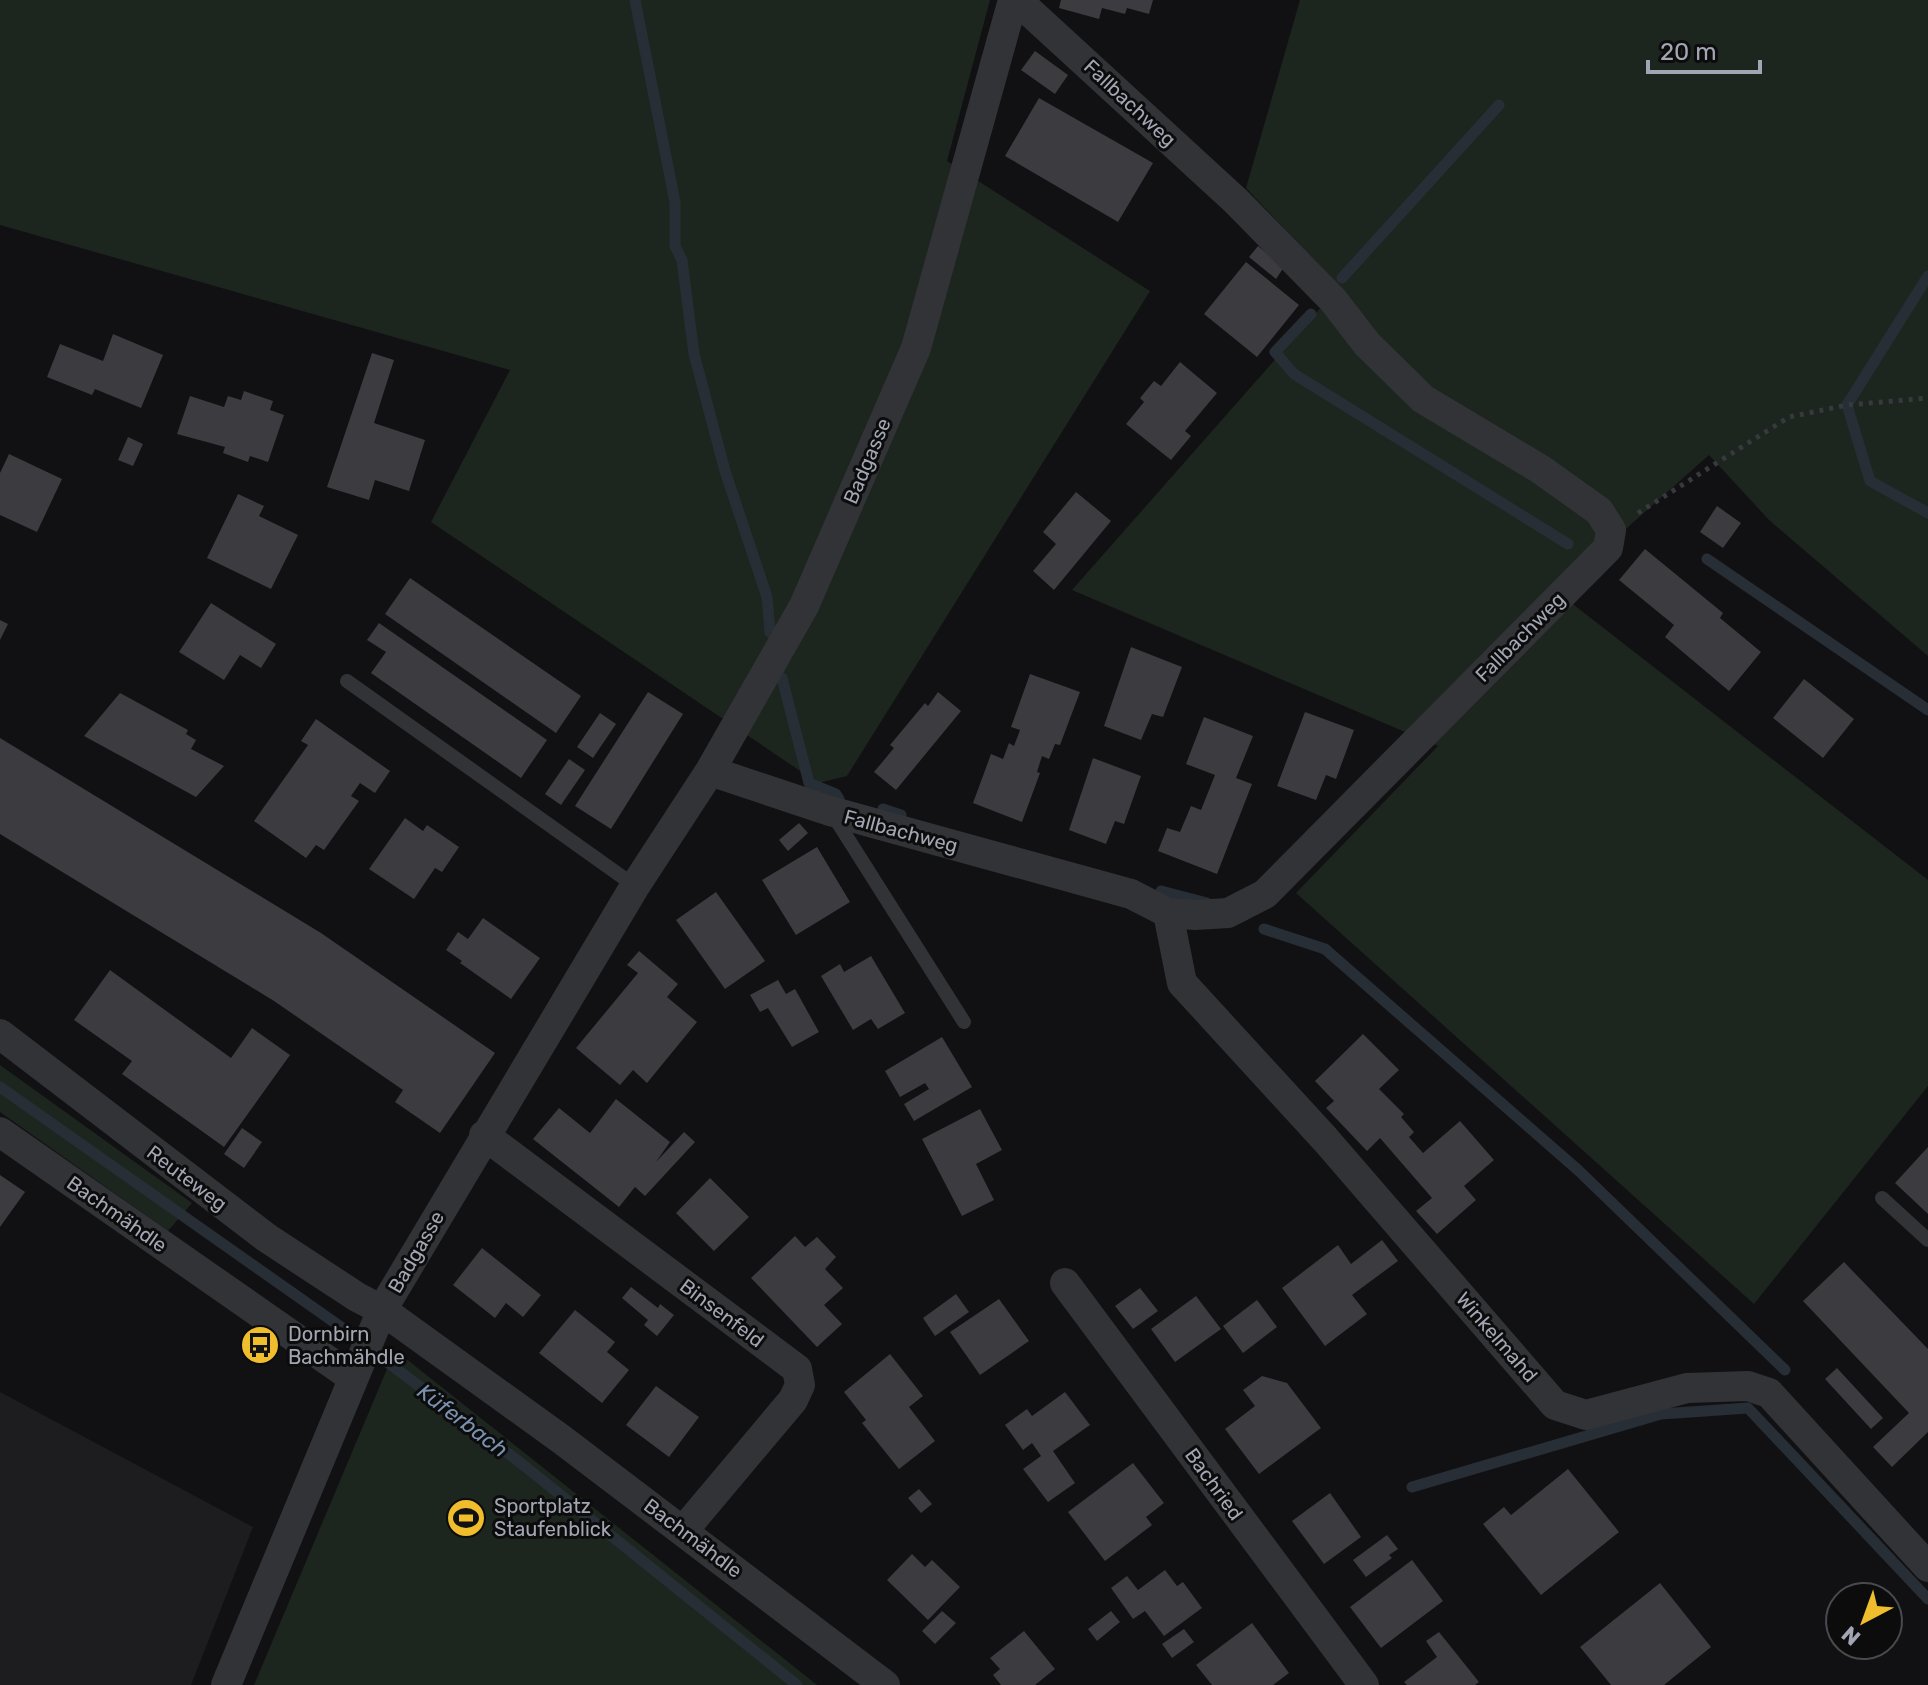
<svg xmlns="http://www.w3.org/2000/svg" width="1928" height="1685" font-family="Rubik,sans-serif">
  <style>
    .built { fill: #1d1d1f }
    .green { fill: #1d251f }
    .lines { fill: none; stroke-linecap: round; stroke-linejoin: round }
    .stream { stroke: #282e36; stroke-width: 11 }
    .building { fill: #3b3b40 }
    .path { stroke: #38393e; stroke-width: 5; stroke-dasharray: 4 6; stroke-linecap: butt }
    .lane { stroke: #323337; stroke-width: 14 }
    .street { stroke: #323337; stroke-width: 30 }
    .labels { text-anchor: middle; stroke-width: 6; stroke-linejoin: round; paint-order: stroke }
    .street-label { font-size: 20px; fill: #a2a6b3; stroke: #0c0c0d }
    .poi-label { font-size: 20px; fill: #a2a6b3; stroke: #0c0c0d; text-anchor: start }
    .water-label { font-size: 22px; font-style: italic; fill: #7991af; stroke: #0c0c0d }
  </style>
  <rect width="100%" height="100%" fill="#111113"/>
  <path class="built" d="M0,1392L253,1527L191,1685H0Z"/>
  <path class="green" d="M0,0H990L947,161L1150,291L847,776L818,783L431,522L510,370L0,225Z
    M1300,0H1928V656L1769,520L1709,455L1556,591L1928,880V1086L1754,1304L1296,893L1438,746L1072,590L1339,287L1246,188Z
    M0,1065L192,1203L168,1231L0,1112Z
    M395,1350L817,1685H254Z"/>
  <g class="lines">
    <path class="stream" d="M635,0L675,202V246L682,260L694,354L725,471L767,597L770,632
      M1928,276L1847,405L1870,481L1928,513
      M1342,278L1499,105
      M1311,314L1275,352L1294,374L1568,544
      M1707,559L1928,710
      M782,678L809,783L836,794L839,799
      M883,809L901,815
      M1161,891L1207,903
      M1264,929L1325,949L1578,1170L1785,1370
      M0,1087L341,1327L522,1464L797,1685
      M1412,1487L1661,1414L1748,1408L1928,1599"/>
  </g>
  <path class="building" d="M1061,0H1153L1149,14L1127,8L1125,14L1102,8L1099,19L1059,8Z
    M1035,51L1068,75L1055,94L1021,70Z
    M1039,98L1153,163L1118,222L1005,156Z
    M1258,246L1284,267L1276,279L1249,257Z
    M1246,262L1299,305L1257,357L1204,314Z
    M113,334L163,355L141,408L95,389L92,395L47,377L60,344L103,361Z
    M372,353L394,360L374,423L425,440L409,491L375,480L369,500L327,487Z
    M1180,362L1217,393L1185,431L1191,436L1171,460L1126,424L1144,402L1140,398L1154,381L1161,386Z
    M244,391L273,401L270,410L284,415L268,462L250,456L248,462L223,453L225,447L177,434L190,396L224,407L228,396L241,400Z
    M128,437L143,444L133,466L118,460Z
    M9,454L62,479L37,532L0,515V473Z
    M1076,492L1111,521L1054,590L1033,571L1056,544L1043,532Z
    M238,494L264,506L259,516L298,535L271,589L207,558Z
    M1717,506L1741,523L1723,548L1700,532Z
    M1645,549L1723,613L1720,618L1761,652L1729,691L1665,637L1674,625L1619,580Z
    M410,578L581,696L556,733L385,614Z
    M211,603L276,644L261,668L240,655L224,680L179,652Z
    M0,620L8,624L0,640Z
    M379,623L547,740L521,778L371,673L386,652L367,640Z
    M1131,647L1182,667L1163,717L1152,714L1141,740L1104,726Z
    M1030,674L1080,692L1060,745L1055,744L1049,759L1042,756L1037,772L1040,773L1022,822L973,803L991,754L1003,759L1009,743L1014,746L1020,730L1011,727Z
    M1804,679L1854,719L1823,758L1773,718Z
    M648,692L683,714L611,829L575,806Z
    M938,692L961,711L896,790L874,772L894,748L890,745L925,703L928,706Z
    M120,693L188,730L186,734L196,740L191,749L224,766L196,797L84,736Z
    M1305,712L1354,730L1336,779L1326,775L1316,800L1277,786Z
    M600,713L616,724L593,758L577,747Z
    M1204,717L1253,736L1236,778L1252,784L1217,874L1158,851L1167,828L1180,832L1191,806L1201,810L1215,775L1186,764Z
    M316,719L390,771L375,793L360,783L351,796L359,801L324,850L316,845L306,858L254,821L308,745L301,741Z
    M0,738L321,933L495,1053L440,1133L395,1102L403,1090L274,1001L0,834Z
    M1093,758L1141,776L1124,824L1115,821L1106,844L1069,830Z
    M569,759L585,770L561,805L545,794Z
    M405,818L423,831L427,825L459,847L442,872L435,868L414,899L369,869Z
    M799,823L808,833L788,851L779,840Z
    M817,847L850,902L796,935L762,880Z
    M716,892L765,961L725,989L676,920Z
    M483,918L540,958L511,999L460,963L462,961L446,950L458,932L468,939Z
    M639,951L678,984L667,997L697,1022L647,1083L633,1070L620,1085L576,1048L638,973L627,965Z
    M871,956L905,1013L878,1029L871,1019L853,1030L821,976L840,964L844,972Z
    M110,970L231,1058L252,1028L290,1055L224,1147L122,1074L132,1061L74,1020Z
    M778,980L786,994L795,989L819,1032L792,1047L768,1008L760,1012L750,995Z
    M1363,1034L1399,1070L1379,1089L1404,1114L1401,1117L1414,1132L1409,1137L1423,1153L1460,1121L1494,1160L1464,1186L1476,1200L1437,1234L1416,1211L1432,1198L1380,1138L1367,1151L1326,1108L1334,1101L1315,1081Z
    M942,1037L972,1087L914,1121L904,1104L929,1089L925,1083L900,1097L885,1071Z
    M616,1099L670,1142L656,1162L684,1132L695,1142L645,1196L635,1187L619,1207L533,1139L559,1108L590,1133Z
    M980,1109L1002,1150L976,1164L994,1200L962,1216L922,1139Z
    M242,1128L262,1142L244,1168L224,1154Z
    M1928,1147V1214L1895,1183Z
    M0,1175L25,1192L0,1227Z
    M710,1178L749,1217L714,1251L676,1213Z
    M795,1236L805,1247L817,1237L836,1257L825,1269L843,1288L824,1305L842,1324L817,1347L751,1278Z
    M1382,1240L1398,1261L1352,1295L1367,1314L1325,1346L1282,1288L1338,1245L1351,1264Z
    M482,1248L541,1295L523,1317L506,1303L495,1318L453,1285Z
    M1844,1262L1928,1349V1432L1892,1467L1873,1447L1909,1413L1803,1301Z
    M631,1287L658,1308L660,1304L674,1315L657,1336L644,1325L648,1320L622,1298Z
    M1140,1288L1158,1311L1133,1329L1115,1306Z
    M956,1294L969,1312L935,1336L923,1318Z
    M1196,1296L1221,1329L1175,1362L1151,1329Z
    M999,1299L1029,1341L980,1375L950,1332Z
    M1257,1300L1277,1327L1243,1353L1223,1326Z
    M575,1310L615,1342L607,1352L629,1370L602,1403L539,1353Z
    M890,1354L923,1396L909,1407L935,1441L899,1469L862,1423L866,1420L844,1392Z
    M1837,1368L1883,1418L1871,1429L1825,1379Z
    M1262,1376L1287,1383L1321,1428L1259,1474L1225,1429L1255,1406L1243,1390Z
    M656,1386L699,1417L669,1457L626,1425Z
    M1065,1392L1090,1425L1053,1451L1075,1483L1048,1502L1023,1469L1041,1456L1032,1443L1023,1450L1005,1425L1027,1409L1032,1416Z
    M1133,1463L1164,1503L1146,1517L1152,1525L1105,1561L1068,1512Z
    M1568,1469L1619,1532L1541,1595L1483,1524L1504,1507L1511,1515Z
    M919,1489L932,1504L921,1513L908,1498Z
    M1330,1493L1361,1537L1324,1564L1292,1521Z
    M1387,1535L1398,1549L1389,1555L1392,1558L1366,1577L1353,1560Z
    M912,1554L925,1567L932,1560L960,1587L928,1620L887,1580Z
    M1412,1560L1443,1601L1381,1648L1350,1607Z
    M1165,1570L1177,1586L1183,1582L1202,1608L1164,1636L1145,1611L1133,1619L1111,1588L1127,1576L1138,1590Z
    M1660,1583L1711,1647L1664,1685H1611L1580,1647Z
    M942,1611L956,1623L935,1644L922,1631Z
    M1111,1611L1120,1622L1097,1641L1088,1629Z
    M1252,1623L1289,1673L1273,1685H1212L1196,1665Z
    M1184,1629L1194,1642L1172,1658L1162,1644Z
    M1024,1631L1055,1669L1035,1685H1001L993,1675L1000,1669L990,1658Z
    M1439,1632L1479,1682L1475,1685H1407L1404,1682L1437,1657L1426,1641Z"/>
  <g class="lines">
    <path class="path" d="M1638,513L1789,417L1847,405L1928,398"/>
    <path class="lane" d="M347,681L635,886
      M833,815L964,1022
      M1882,1198L1928,1240"/>
    <path class="street" d="M710,771L830,811L1131,894L1168,913L1195,915L1228,913L1265,894L1608,548L1611,530L1599,511L1540,469L1423,399L1367,344L1333,300L1236,201L1017,0
      M1168,913L1182,983L1325,1139L1555,1405L1586,1415L1687,1388L1748,1386L1769,1393L1928,1567
      M0,1034L267,1238L357,1297L382,1310L561,1439L885,1685
      M0,1132L353,1378
      M484,1135L797,1369L800,1385L793,1400L683,1531
      M1065,1283L1364,1685
      M226,1685L382,1310L635,886L710,771L804,606L916,348L1013,0"/>
  </g>
  <defs>
    <symbol id="bus-disc" viewBox="-11 -11 22 22"><circle r="9.5" fill="#f0be2c" stroke="#0c0c0d"/><path d="M-5-6H5V4H4V6H2V4H-2V6H-4V4H-5ZM-3.5-4V0h7V-4ZM-3.5 1.2v1.5H-2V1.2ZM2 1.2v1.5H3.5V1.2Z" fill="#111"/></symbol>
    <symbol id="stadium-disc" viewBox="-11 -11 22 22"><circle r="9.5" fill="#f0be2c" stroke="#0c0c0d"/><path d="M0-5a6.5 5 0 1 0 0 10a6.5 5 0 1 0 0-10ZM-3.5-1.8h7v3.6h-7Z" fill="#111"/></symbol>
  </defs>
  <g fill-rule="evenodd">
    <use href="#bus-disc" x="238" y="1323" width="44" height="44"/>
    <use href="#stadium-disc" x="444" y="1496" width="44" height="44"/>
  </g>
  <g class="labels">
    <g class="street-label">
      <text transform="translate(1130 103) rotate(43)" y="7">Fallbachweg</text>
      <text transform="translate(867 461) rotate(-67)" y="7">Badgasse</text>
      <text transform="translate(1520 637) rotate(-45)" y="7">Fallbachweg</text>
      <text transform="translate(901 831) rotate(15)" y="7">Fallbachweg</text>
      <text transform="translate(187 1178) rotate(37)" y="7">Reuteweg</text>
      <text transform="translate(117 1214) rotate(35)" y="7">Bachmähdle</text>
      <text transform="translate(416 1252) rotate(-60)" y="7">Badgasse</text>
      <text transform="translate(722 1313) rotate(37)" y="7">Binsenfeld</text>
      <text transform="translate(1497 1337) rotate(49)" y="7">Winkelmahd</text>
      <text transform="translate(1214 1484) rotate(54)" y="7">Bachried</text>
      <text transform="translate(693 1538) rotate(37)" y="7">Bachmähdle</text>
    </g>
    <g class="poi-label">
      <text x="288" y="1341">Dornbirn<tspan x="288" dy="23">Bachmähdle</tspan></text>
      <text x="494" y="1513">Sportplatz<tspan x="494" dy="23">Staufenblick</tspan></text>
    </g>
    <g class="water-label">
      <text transform="translate(463 1420) rotate(37)" y="8">Küferbach</text>
    </g>
  </g>
  <g transform="translate(1864 1621) rotate(221)"><circle r="38" fill="#0c0c0d" stroke="#484a4f" stroke-width="2"/>
  <path d="M0-6L14 30L0 20L-14 30Z" fill="#f0be2c"/>
  <text y="-12" font-size="22" font-weight="bold" text-anchor="middle" fill="#a2a6b3">N</text>
  </g>
  <path d="M1648 60v12h112v-12" fill="none" stroke="#a2a6b3" stroke-width="4"/>
  <text x="1660" y="60" font-size="24" fill="#a2a6b3" stroke="#0c0c0d" stroke-width="6" paint-order="stroke">20 m</text>
</svg>
